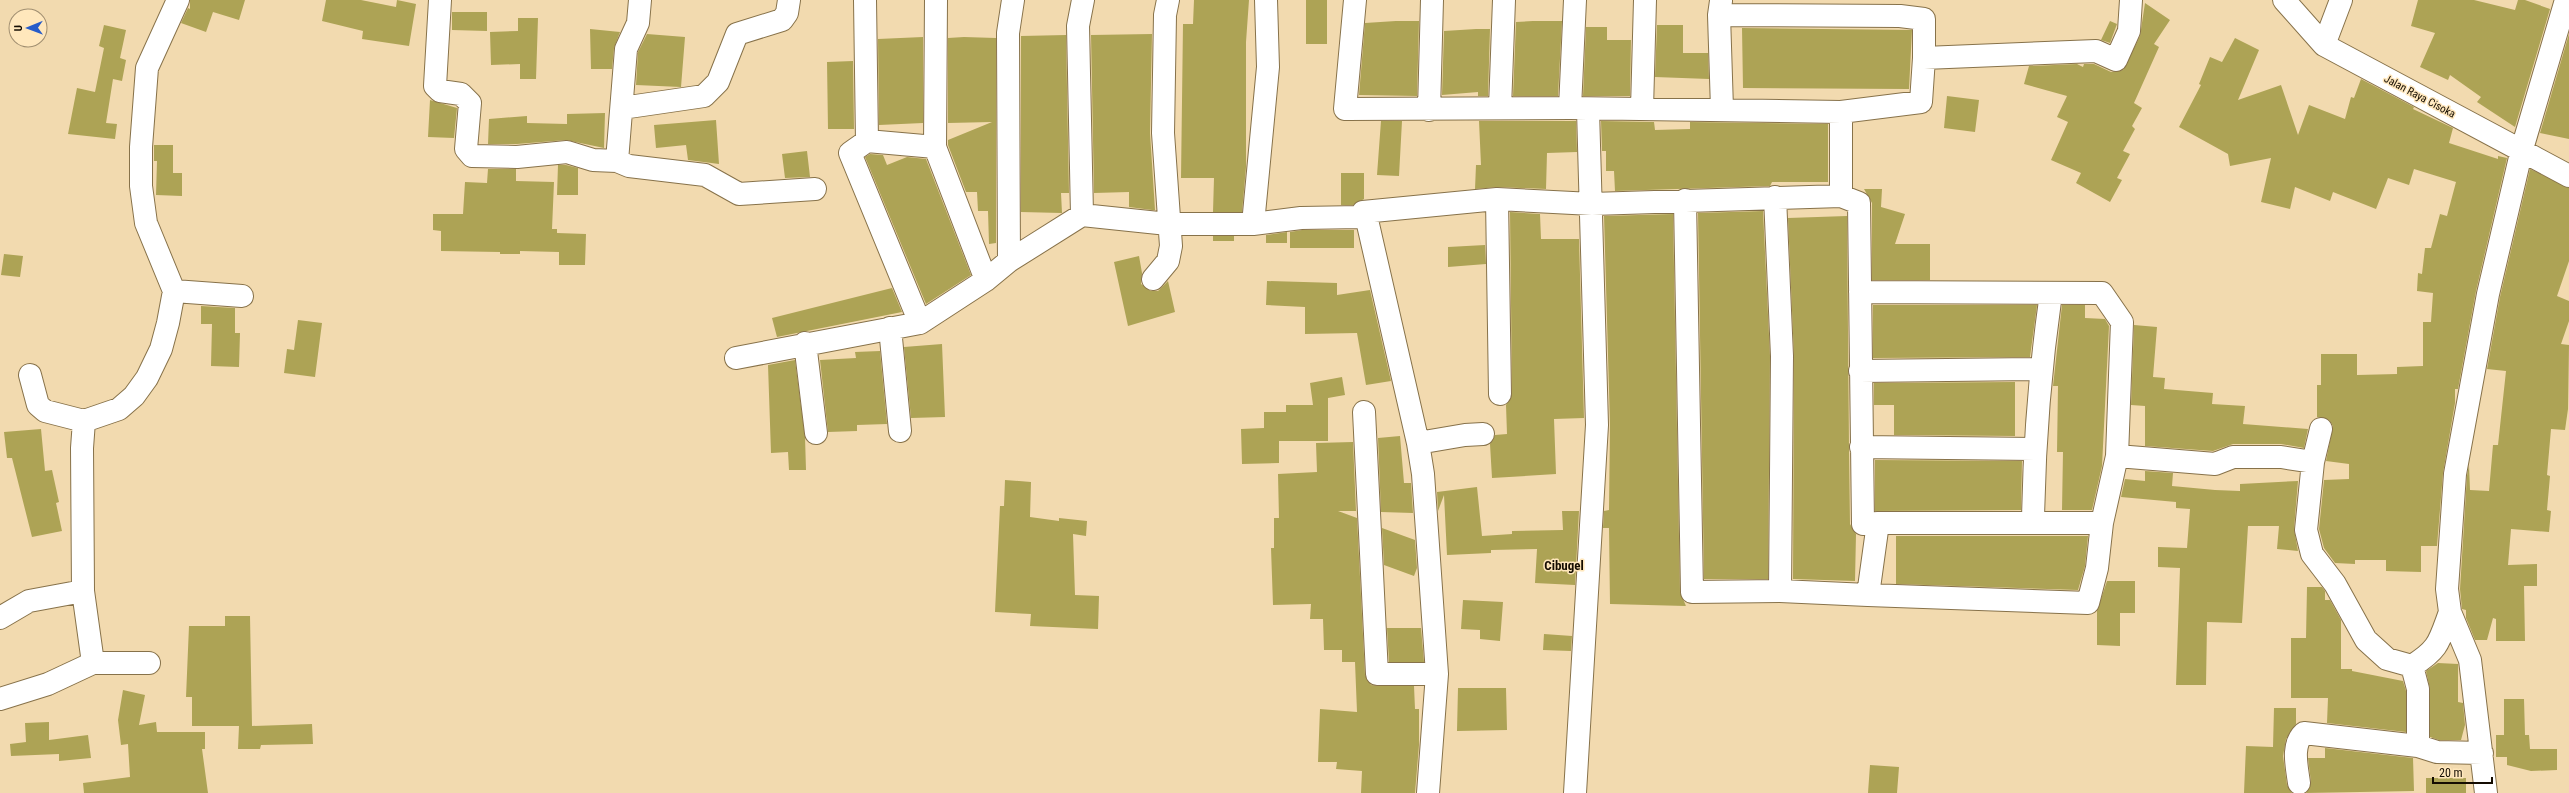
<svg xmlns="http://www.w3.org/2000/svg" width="2569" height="793" font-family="'Roboto Condensed',sans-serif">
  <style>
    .building { fill: #ada355 }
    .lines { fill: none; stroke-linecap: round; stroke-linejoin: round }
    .minor-casing { stroke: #87724a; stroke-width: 24 }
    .minor { stroke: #fff; stroke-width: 22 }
    .labels { text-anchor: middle; stroke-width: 3; stroke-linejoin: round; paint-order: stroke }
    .street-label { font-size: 11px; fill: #140c01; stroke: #ffe7bc }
    .quarter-label { font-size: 13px; font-weight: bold; fill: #140c01; stroke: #ffe7bc }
  </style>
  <rect width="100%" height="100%" fill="#f2daaf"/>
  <path class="building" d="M190,0H245L239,20L213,12L206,32L181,23L188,8L190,9Z
    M326,0H361L396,7L397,0L416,4L409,46L362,39L363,31L322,21Z
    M1194,0H1249L1246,42V167L1242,212H1213L1214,178H1181L1183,24H1193Z
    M1306,0H1327V44H1306Z
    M2418,0H2474L2515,10L2518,0H2525L2550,9L2515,127L2477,102L2481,97L2450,75L2448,80L2420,67L2435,33L2411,26Z
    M2145,3L2170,20L2154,44L2159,47L2134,103L2142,108L2132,126L2135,129L2123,151L2130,154L2117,178L2122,180L2110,202L2076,183L2081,173L2051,160L2068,122L2057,117L2067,96L2024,84L2029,66L2077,64L2083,67L2084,64H2094L2111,72L2123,70L2140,36Z
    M452,12H487V31L452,30Z
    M518,18H538L536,79H520V64L491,65L490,32L518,31Z
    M1396,21H1419L1417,96L1359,95L1365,23Z
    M1533,21H1562L1558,96H1513L1516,22Z
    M2110,21L2117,24L2110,43L2101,40Z
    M104,25L126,30L120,58L126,60L122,81L113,79L106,123L117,124L115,139L68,134L77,88L95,92L104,48L99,46Z
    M1657,25H1683V53H1708L1709,79L1655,77Z
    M1586,27H1607V40H1631L1630,96H1583Z
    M1742,28L1912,30L1909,89L1743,88Z
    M590,29L620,32L614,48L612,69H591Z
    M1476,29H1490L1488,96H1478V92L1442,95L1444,31Z
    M647,34L685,37L681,87L636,85L638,52Z
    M1152,34L1150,133L1155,210H1152L1129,207V192L1094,193L1091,35Z
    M2569,34V139L2540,133Z
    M1066,35L1069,193H1061L1062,213L1021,212V36Z
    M923,37V123L879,125L878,39Z
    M964,37L996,38V243L989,244L988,211H978L977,192H966L948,145V140L992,122L948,123V38Z
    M2235,38L2259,50L2238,100L2281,85L2298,135L2309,105L2345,119L2351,97L2354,98L2361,79L2414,107L2413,109L2453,128L2449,143L2498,159V156L2507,158L2476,291L2458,389H2455V403L2443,473L2437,546H2421V572L2386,571V560H2355V564L2335,563L2324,548L2319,529L2324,480L2349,479V464L2326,461L2333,426L2329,420L2317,417V385H2321V354H2357V375L2397,374V367L2423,366V322H2431L2433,293L2417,291L2418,273L2422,274L2425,248H2431L2440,214L2447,216L2456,182L2414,169L2409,185L2388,178L2376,209L2333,192L2330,201L2295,187L2290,209L2261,202L2271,158L2230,166L2228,154L2179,127L2201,85L2199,84L2210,57L2222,62Z
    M853,61L854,129H828L827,62Z
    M1947,96L1979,100L1975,132L1944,128Z
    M430,100L457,108L454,138L428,137Z
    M605,113L604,148L566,140L517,144H488L489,119L527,116V123L567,124V114Z
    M716,120L719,164L688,160L686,145L656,148L654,125Z
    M1381,121H1402L1399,176L1377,175Z
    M1479,121H1576L1577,152L1547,153L1546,189L1498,187L1475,189L1476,165H1481Z
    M1601,121L1654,122L1655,130L1690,129V122L1828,124V182H1772L1770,186L1615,191L1614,171H1606V151H1602Z
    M154,145H173V173H182V196L156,195L157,161H154Z
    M807,151L810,177L785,178L782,154Z
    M870,154L883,155L887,165L907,157L926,159L971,275L926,304L865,157Z
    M558,165H566L578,168V195H557Z
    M488,169H516V181L554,182L552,229H557V233L586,234L585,265H559V252L520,251V254H500V252L441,251V231L433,230V214H463L465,182L487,183Z
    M2530,169L2569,188V261L2557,296L2569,301V321L2561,344L2569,345L2568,409L2565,430L2551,429L2547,475L2550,476L2547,510L2551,511L2549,532L2511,529L2508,565L2537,564V586H2524L2525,641H2496V619L2493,618L2487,640H2475L2466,618V610L2462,609L2460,589L2467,476L2469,465L2470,490L2489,491L2493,445H2498L2506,371L2487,369L2500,297Z
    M1341,173H1364V199L1353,205H1341Z
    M1864,189H1882L1881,207L1905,214L1895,244H1930V280H1872V203Z
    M1763,211L1770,356L1768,579H1704L1698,213Z
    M1510,212L1540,214L1541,239H1579L1584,418L1554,419L1556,474L1492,478L1490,444L1495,435L1507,434L1506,405L1512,394Z
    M1673,214L1680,592L1686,606L1610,604L1609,528H1603L1604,511L1609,510L1610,425L1604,216Z
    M1847,216L1849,447L1850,524L1856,534L1855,581L1793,579L1794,356L1788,218Z
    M1302,230H1354V248H1290V232Z
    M1287,232V243H1266V235Z
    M1213,236H1234V241H1213Z
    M1485,245L1486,264L1448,267V247Z
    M4,254L23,256L20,277L1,275Z
    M1139,256L1142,273L1141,284L1151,291H1158L1168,281L1175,312L1128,326L1114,262Z
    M1267,281L1337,283V295L1370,290L1391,381L1366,385L1357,333L1305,334V307L1266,305Z
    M892,288L902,312L777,337L772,318Z
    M1873,305H2037L2030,357L1873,358Z
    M2062,305H2085V318L2105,319L2109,326L2102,466L2092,510H2062L2063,452H2057L2058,386H2053Z
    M201,306L235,308V333H240L239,367L211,366L212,324H201Z
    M298,320L322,323L315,377L284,373L287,349L294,350Z
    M2134,325L2157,327L2153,377L2165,378L2164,389L2213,393L2212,404L2245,406L2243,424L2308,429L2304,448L2281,444H2233L2213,451L2145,446V406L2131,405Z
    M942,344L945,417L911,418L904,347Z
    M880,351L887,424L857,425V431L828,432L820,360L856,358L855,352Z
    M795,360L805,437L806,470H789L788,452L771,453L768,365Z
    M1342,377L1345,395L1328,398V441H1279V463L1242,464L1241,429L1264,428V412H1286V405H1313L1310,383Z
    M2015,382V436L1894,435V405H1874V383Z
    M41,429L45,471L52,470L59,502L56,503L62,531L32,537L12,458H7L4,432Z
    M1400,436L1404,483H1411L1413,513L1381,512L1378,438Z
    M1353,442L1356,511H1338L1357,518L1365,675L1371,685L1377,686H1414L1415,709H1419V745L1415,793H1361L1362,771L1336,769L1337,762H1318L1320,709L1357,712L1355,662H1342V650H1324L1323,619H1310L1311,604L1273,605L1271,548H1274V518H1279L1278,474L1317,472L1316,443Z
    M1875,460L2022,461L2021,510L1875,511Z
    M2145,471L2173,473L2172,486L2215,490L2240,491V484L2298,481L2294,529L2298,551L2277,549L2279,526H2248L2242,623L2207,622L2206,685H2176L2180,568L2158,567V547L2187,548L2190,509L2176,508V502L2121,497L2125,479L2145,481Z
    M1005,480L1031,482L1030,517L1059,521V518L1087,521L1086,536L1073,534L1075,595L1099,596L1098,629L1030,626L1031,614L995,612L1000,506H1004Z
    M1477,487L1482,536L1512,534V531L1563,530L1562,511H1579L1575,585L1535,583L1537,549L1491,550V553L1447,555L1444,495L1438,511L1437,492Z
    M1382,528L1415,540L1417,568L1414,576L1384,565Z
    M1896,536H2088L2085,566L2078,590L1896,584Z
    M2107,581H2135V613H2120V646L2097,645V611Z
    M2307,587H2322L2325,591V600H2330L2341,620V669H2352V671L2403,681L2406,691V732L2327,723L2328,698H2291V638H2306Z
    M1463,600L1503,602L1500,641L1480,639V630L1461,629Z
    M225,616H250L252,726L312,724L313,744L261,745L260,749H238L239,726H192V697H186L189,626H225Z
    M1387,628H1421L1424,662H1389Z
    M1544,634L1572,636L1571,651L1543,650Z
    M2438,663L2458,664V702L2463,703L2465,725L2461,740H2439L2430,737V689L2426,671Z
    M1458,688H1506L1507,730L1457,731Z
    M123,690L145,695L139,725L156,722L157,732H205V749H202L208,793H84L83,783L130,777L128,744L121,745L118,720Z
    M2504,699H2524L2525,735H2529L2530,749H2557V770L2531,771L2507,765V757H2496V735H2504Z
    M2274,708H2296V724L2286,739L2283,756L2287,785L2292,793H2244L2246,746L2273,747Z
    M49,722V740L88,735L91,758L59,761V754L11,756L10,744L26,742L25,723Z
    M2325,748L2413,758L2414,791L2306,793L2311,782L2308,758H2325Z
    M1870,765L1899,767L1897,793H1868Z
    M2426,778H2466V793H2426Z"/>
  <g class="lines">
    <defs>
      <path id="minor" d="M440,0L435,86L440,91L461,94L470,103L466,149L472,156L517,157L567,152L593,160L617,161L629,166L705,175L739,194L815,189
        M865,0L867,141L935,147L936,0
        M1266,0L1268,67L1253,224L1301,218L1360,217L1363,212L1367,220L1418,443L1423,474L1437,674L1428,793
        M1355,0L1345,109L1570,108L1841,112L1921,102L1924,58V19L1900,16L1719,15
        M2284,0L2324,45L2569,176
        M1721,1L1719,15L1722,109
        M2324,45L2341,0
        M1924,58L2096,51L2116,60L2129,31L2131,0
        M622,108L704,96L718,82L737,34L782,20L787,13L789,0
        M1500,108L1504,0
        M1570,108L1575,0
        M1642,109L1645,0
        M1429,110L1432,0
        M1841,112V196
        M867,141L850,153L920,323
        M935,147L986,280
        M617,161L626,49L638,23L640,0
        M1775,197L1782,356L1780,591
        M1363,212L1497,199
        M1082,215L1078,26L1083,0
        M1009,261L1082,215L1168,224H1253
        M1153,279L1168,261L1171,246L1163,133L1165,15L1168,0
        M174,291L242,296
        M1860,292L2102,293L2122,322L2117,456L2102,523L2097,568L2088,603L1868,595
        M890,328L900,431
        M805,343L816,433
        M736,358L920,323L986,280L1009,261L1008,33L1013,0
        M1860,371L2040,369
        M30,375L38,405L45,411L84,421
        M1500,394L1497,199L1592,204L1841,196L1859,203L1863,524L1878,523L1868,595L1780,591L1692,592L1685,200
        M1364,412L1377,674H1437
        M2321,429L2313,462L2306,530L2312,554L2335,584L2366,640L2387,659L2412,666L2418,689V746L2437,752L2482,753
        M1418,443L1465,435L1483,434
        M1861,447L2034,449
        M2117,456L2215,464L2233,457H2281L2313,462
        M1878,523H2102
        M2033,523C2034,445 2040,370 2051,293
        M83,591L93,663H149
        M0,618L29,601L83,591L82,448L84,421L119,409L134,396L147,378L161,349L168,323L174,291L146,223L141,186V147L147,68L178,0
        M2412,666C2439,649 2439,642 2450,612
        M0,699L48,684L93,663
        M2299,783C2297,767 2291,745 2304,733L2418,746
        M1575,793L1597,425L1588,110
        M2486,793L2470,660L2450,612L2447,589L2455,474L2488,294L2522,149L2566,0"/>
    </defs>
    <use href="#minor" class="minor-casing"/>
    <use href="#minor" class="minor"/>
  </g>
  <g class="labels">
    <g class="street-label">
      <text transform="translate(2420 96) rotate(28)" y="4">Jalan Raya Cisoka</text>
    </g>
    <g class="quarter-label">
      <text x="1564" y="570">Cibugel</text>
    </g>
  </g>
  <g transform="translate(28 28) rotate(269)"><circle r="19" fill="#ffe7bc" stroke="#a18f71"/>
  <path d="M0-3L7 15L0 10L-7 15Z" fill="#275cc9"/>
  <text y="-6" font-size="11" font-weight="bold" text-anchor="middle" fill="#140c01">U</text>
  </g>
  <path d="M2433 777v6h59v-6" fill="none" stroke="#140c01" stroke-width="2"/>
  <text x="2439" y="777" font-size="12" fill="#140c01" stroke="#ffe7bc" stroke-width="3" paint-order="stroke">20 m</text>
</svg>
